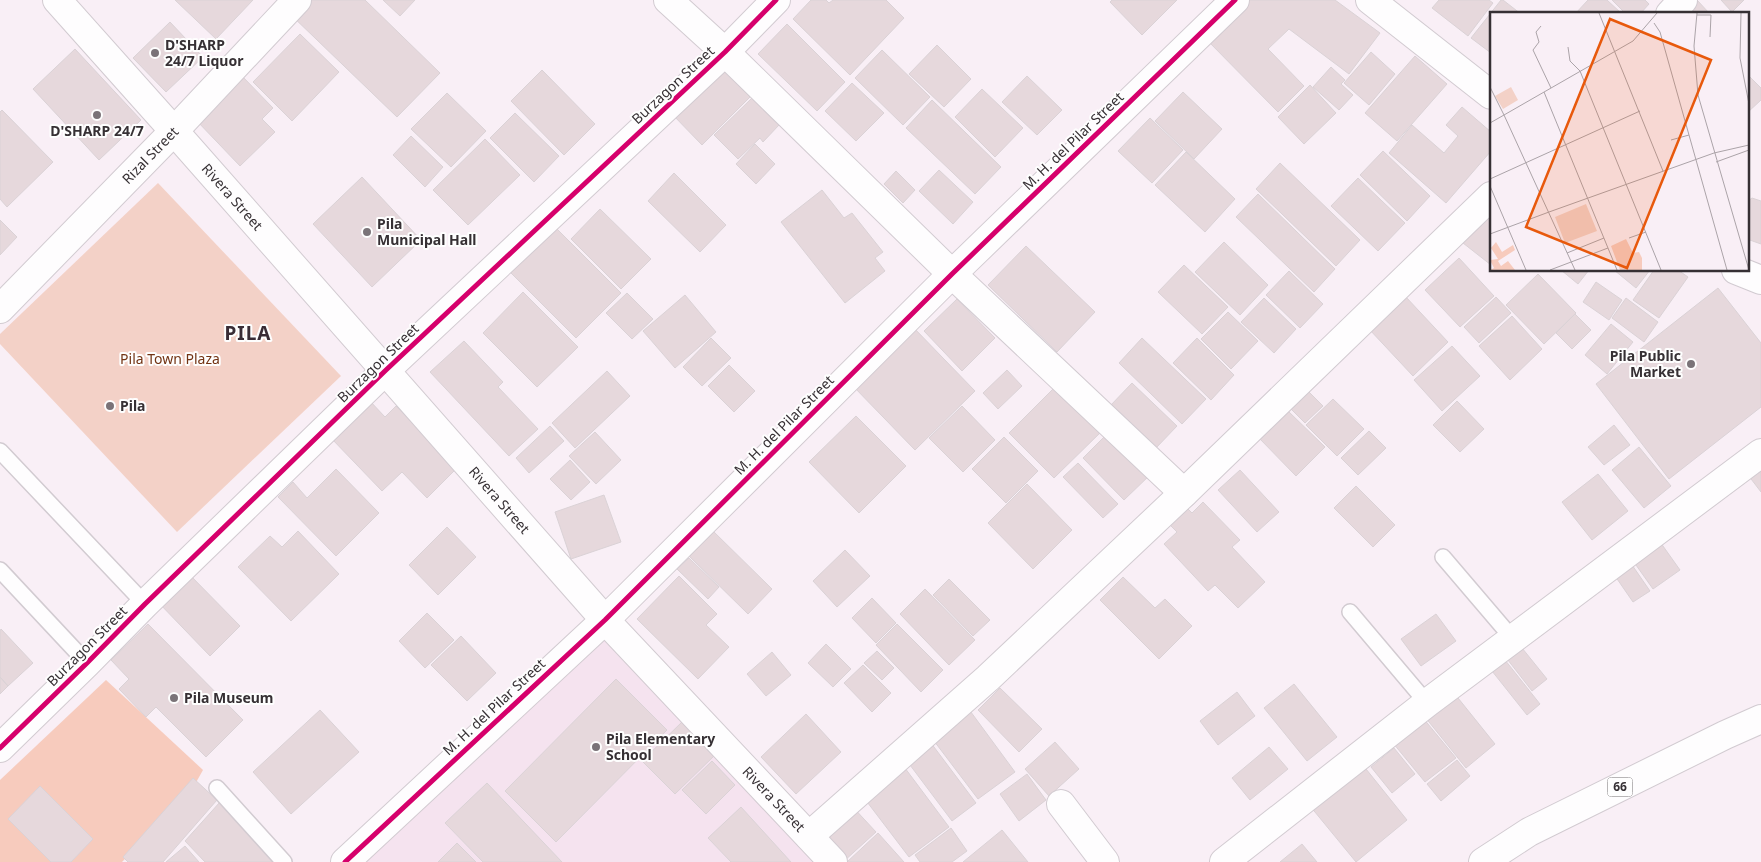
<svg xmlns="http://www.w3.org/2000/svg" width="1761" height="862" font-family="'Noto Sans',sans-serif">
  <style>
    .built { fill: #f5e3ef }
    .green { fill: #f3d1c7 }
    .forest { fill: #f7cbbd }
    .building { fill: #e6d8dc; stroke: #dad2d6 }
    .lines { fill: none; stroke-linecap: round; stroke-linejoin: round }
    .service-casing { stroke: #d2cbd1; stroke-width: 18 }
    .minor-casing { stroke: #d2cbd1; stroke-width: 30 }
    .secondary-casing { stroke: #d2cbd1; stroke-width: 30 }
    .primary-casing { stroke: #d2cbd1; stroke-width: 30 }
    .service { stroke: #fefdfe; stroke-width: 15 }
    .minor { stroke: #fefdfe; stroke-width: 28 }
    .secondary { stroke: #fefdfe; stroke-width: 28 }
    .primary { stroke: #fefdfe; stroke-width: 28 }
    .cycleway-casing { stroke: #fefefe; stroke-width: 8 }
    .cycleway { stroke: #d6006c; stroke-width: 5 }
    .poi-dot { fill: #7a7378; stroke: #fefefe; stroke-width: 2 }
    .labels { text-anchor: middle; stroke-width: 4; stroke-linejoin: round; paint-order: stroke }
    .shield { fill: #fefefe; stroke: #726e71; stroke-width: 1 }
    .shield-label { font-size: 12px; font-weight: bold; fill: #363034 }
    .poi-label { font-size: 14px; font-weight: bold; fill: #363034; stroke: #fefefe; text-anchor: start }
    .street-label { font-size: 14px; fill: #363034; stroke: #fefefe }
    .park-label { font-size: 14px; fill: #723313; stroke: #fefefe }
    .district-label { font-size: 19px; font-weight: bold; letter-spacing: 1px; fill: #392c35; stroke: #fefefe }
    .inset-road { fill: none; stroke: #aba3a8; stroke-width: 1 }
    .view { fill: #e8590c; fill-opacity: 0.15; stroke: #e8590c; stroke-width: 2.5 }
    .inset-edge { fill: none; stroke: #363034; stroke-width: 2.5 }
  </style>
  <rect width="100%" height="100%" fill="#f9eff6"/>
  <path class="built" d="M604,632L818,862H357Z"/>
  <path class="green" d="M158,183L341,376L177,532L0,344V334Z"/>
  <path class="forest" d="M106,680L203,770L194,786L122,862H0V780Z"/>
  <path class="building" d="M175,0H253L216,39Z
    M301,0H365L440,73L397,117L289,13Z
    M383,0H415L400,16Z
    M811,0H826L829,3L833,0H886L904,18L850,75L793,19Z
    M1112,0H1177L1142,35L1110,2Z
    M1245,0H1335L1380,33L1349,74L1289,29L1268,49L1304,86L1278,112L1206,39Z
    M1439,0H1489L1493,3L1468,36L1432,8Z
    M1501,0H1503L1521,14H1491V53L1471,38Z
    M1588,0H1607L1621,13L1575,14Z
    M1612,0H1645L1649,4L1640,14H1626Z
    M1682,0H1697L1710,14H1668Z
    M1721,0H1744L1732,12Z
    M170,22L203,57L166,92L133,58Z
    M787,24L845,82L817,111L758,54Z
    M300,34L339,72L292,121L253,82Z
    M937,45L971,79L944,107L909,74Z
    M75,49L141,120L99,160L33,89Z
    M882,50L930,97L903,125L855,78Z
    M1371,52L1395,74L1369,105L1344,83Z
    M1415,56L1447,84L1397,141L1365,113Z
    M720,66L750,97L702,145L672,114Z
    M1331,67L1345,80L1341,84L1353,95L1339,110L1313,87Z
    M542,70L595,124L564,155L511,101Z
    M1747,74L1761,88V100L1747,113Z
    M242,76L273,108L262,119L275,132L240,166L196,120Z
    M1027,76L1062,110L1037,135L1002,102Z
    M852,83L884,113L856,141L825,111Z
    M1310,85L1336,113L1304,144L1278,117Z
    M982,89L1023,128L995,157L955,117Z
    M1183,92L1222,129L1194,159L1155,121Z
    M447,93L486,131L451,167L411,129Z
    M752,98L779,125L763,142L760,138L738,159L714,135Z
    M932,100L1001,167L975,194L906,128Z
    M1462,107L1491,132V151L1446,203L1389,153L1412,125L1444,153L1458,136L1446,125Z
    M2,110L53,162L7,207L0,199V112Z
    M515,113L559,156L534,182L490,138Z
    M1150,118L1183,150L1152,183L1118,151Z
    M411,136L443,167L425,187L393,155Z
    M485,139L520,175L468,225L433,190Z
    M755,144L775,164L756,184L736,164Z
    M1383,151L1430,196L1407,221L1360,175Z
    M1186,152L1235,199L1205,232L1155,185Z
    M1280,163L1360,240L1336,266L1256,189Z
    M939,170L973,202L953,224L919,191Z
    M896,171L915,190L903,203L884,184Z
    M674,173L726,225L700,252L648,201Z
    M362,177L421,240L372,287L313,224Z
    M1358,178L1405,223L1378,251L1331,206Z
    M822,190L844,218L852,213L883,252L875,258L885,271L845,303L781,222Z
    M1258,194L1335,269L1314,292L1236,217Z
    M1752,198L1761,201V244L1747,239V202Z
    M600,209L651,259L621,289L571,239Z
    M1485,213L1491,218V265L1463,243Z
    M0,220L17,237L0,255Z
    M553,225L621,293L576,338L508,270Z
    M1224,242L1268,285L1240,315L1195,272Z
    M1026,246L1095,312L1057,352L988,285Z
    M1459,258L1494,296L1460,327L1425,290Z
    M1184,265L1228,307L1202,334L1158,292Z
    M1561,270H1589L1578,284Z
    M1614,270H1650L1636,288Z
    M1654,270H1678L1688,277L1659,318L1633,300Z
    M1289,271L1323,304L1300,328L1266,295Z
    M1538,274L1576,313L1544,344L1506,305Z
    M1596,282L1622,300L1609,320L1583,302Z
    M1718,288L1761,343V407L1669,479L1596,384Z
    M523,292L578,347L537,387L483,333Z
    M627,293L653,319L632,339L606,313Z
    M685,295L716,332L675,368L643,331Z
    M1405,296L1448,342L1413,376L1369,329Z
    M1496,297L1511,313L1479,343L1464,327Z
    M1264,298L1296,329L1274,353L1241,322Z
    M1626,298L1658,322L1644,342L1612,318Z
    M957,299L995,338L962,371L924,331Z
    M1228,312L1258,341L1231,369L1201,339Z
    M1575,314L1591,330L1572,349L1556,333Z
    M1512,316L1542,349L1510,380L1479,346Z
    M1611,324L1633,342L1607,374L1585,355Z
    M912,326L975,391L915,450L852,385Z
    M711,338L731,358L702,386L683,367Z
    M1142,338L1206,399L1182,424L1119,363Z
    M1197,338L1234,375L1211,400L1173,363Z
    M464,341L503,382L498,387L538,429L509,456L430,372Z
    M1452,346L1480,376L1442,411L1414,380Z
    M729,365L755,391L734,412L708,386Z
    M1007,370L1022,386L998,409L983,393Z
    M607,371L630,396L575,448L552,423Z
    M1132,383L1177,426L1155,449L1110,406Z
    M1058,384L1103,430L1054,478L1009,433Z
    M1307,390L1323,406L1305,423L1290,408Z
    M1333,399L1364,429L1337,456L1306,425Z
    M369,400L385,417L396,406L457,468L427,498L402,472L382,491L331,438Z
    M1457,401L1484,429L1460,452L1433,425Z
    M962,406L995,440L963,472L929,438Z
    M1287,410L1325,447L1296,476L1259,438Z
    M856,416L906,466L859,513L809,462Z
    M1614,425L1630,445L1604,465L1588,447Z
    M550,426L564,441L529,473L516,458Z
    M1110,431L1152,473L1124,500L1083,458Z
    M1369,431L1386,448L1358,475L1341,458Z
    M595,432L621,460L596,484L569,456Z
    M1004,437L1038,471L1006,503L972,469Z
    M1639,447L1671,486L1644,508L1612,470Z
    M1761,459V492L1745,471Z
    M570,460L590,482L571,500L550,479Z
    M1078,463L1118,504L1103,518L1063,477Z
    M336,469L379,513L336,556L278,497L293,482L307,498Z
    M1240,470L1279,512L1257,532L1218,490Z
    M1598,474L1628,511L1592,540L1562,502Z
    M1027,484L1072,530L1033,569L988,523Z
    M1356,486L1395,525L1373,547L1334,508Z
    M604,495L621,542L571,559L555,512Z
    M1203,502L1240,540L1232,547L1265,582L1238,608L1215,585L1208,591L1164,544L1177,532L1167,522L1184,505L1192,513Z
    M447,527L476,557L438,595L409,565Z
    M712,530L772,589L748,614L688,555Z
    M298,531L339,574L291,621L238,567L270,536L282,547Z
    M1658,539L1680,570L1653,589L1631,558Z
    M845,550L870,576L837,607L813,581Z
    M689,558L719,587L708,599L677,569Z
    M1630,562L1650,591L1633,602L1613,573Z
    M187,572L240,626L210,656L157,601Z
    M679,576L717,614L706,625L729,647L698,679L637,619Z
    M1123,577L1155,608L1165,599L1192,626L1159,659L1100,600Z
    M949,579L990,620L973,636L933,595Z
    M925,589L975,640L949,665L900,614Z
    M872,598L896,623L876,643L852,618Z
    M427,613L454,640L425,668L399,641Z
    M1436,614L1456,641L1421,666L1401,639Z
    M148,624L243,720L206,757L156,707L146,717L119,689L129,679L111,660Z
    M897,624L943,670L921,692L876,645Z
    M1,629L33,663L8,686L0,677V631Z
    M461,636L496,673L467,701L431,665Z
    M1518,643L1547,679L1532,691L1504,655Z
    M826,644L851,669L833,687L808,663Z
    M877,651L894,668L882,680L864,663Z
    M772,652L791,675L766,696L747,674Z
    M1501,655L1540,704L1527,715L1488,666Z
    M863,665L891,693L872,712L844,683Z
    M0,677L8,686L0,694Z
    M616,679L667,730L556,842L505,791Z
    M1294,684L1337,737L1307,761L1264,708Z
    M1000,688L1042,729L1019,752L978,710Z
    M1237,692L1255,716L1218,745L1200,721Z
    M1454,693L1495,744L1466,768L1425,717Z
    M965,704L1015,772L978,799L928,733Z
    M320,710L359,752L291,814L253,772Z
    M806,714L841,752L796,794L761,757Z
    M1423,718L1456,758L1425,782L1393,743Z
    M683,721L715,755L675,794L642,761Z
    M928,739L976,803L952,821L904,757Z
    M1055,742L1079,769L1049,796L1025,769Z
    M1269,747L1288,769L1250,800L1232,778Z
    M1394,748L1415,774L1392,793L1371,767Z
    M899,760L949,827L909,857L858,790Z
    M1457,760L1470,776L1441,801L1427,784Z
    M712,761L735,785L706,814L682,790Z
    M1362,764L1407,820L1356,862L1310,806Z
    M1027,774L1046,800L1019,821L1000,794Z
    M193,778L217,800L163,862H128L123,857Z
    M487,783L562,862H483L445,823Z
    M40,786L93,839L71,862H51L8,819Z
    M220,802L279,862H205L185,841Z
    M851,805L876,832L843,862L816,837Z
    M741,807L791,862H731L708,838Z
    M951,828L967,851L952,862H920L915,855Z
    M1002,830L1028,862H963Z
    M878,833L904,862H847Z
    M457,843L476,862H438Z
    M1302,844L1317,862H1280Z
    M185,846L199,862H166Z"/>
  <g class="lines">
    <defs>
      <path id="service" d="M0,451L145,604
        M1443,557L1513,639
        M0,570L87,663
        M1350,612L1427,703
        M217,788L284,862"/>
      <g id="minor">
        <path d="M668,0L725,52L952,274L1184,493"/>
        <path d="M1670,14L1683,0"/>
        <path id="s1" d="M174,131L605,620L833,862"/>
        <path d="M0,748L87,663L145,604L386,370L725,52L776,0"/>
        <path d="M1061,804L1105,862"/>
        <path d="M809,836L988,678L1184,493L1491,196"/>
        <path d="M345,862L605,620L952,274L1235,0"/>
        <path d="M1224,862L1427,703L1761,453"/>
      </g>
      <g id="secondary">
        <path d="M57,0L174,131"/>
        <path d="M1370,0L1491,95"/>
        <path d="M1736,270L1761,280"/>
        <path id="s2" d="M0,309L174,131L297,0"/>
      </g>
      <path id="primary" d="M1483,862L1529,832L1725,735L1761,719"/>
    </defs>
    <use href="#service" class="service-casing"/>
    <use href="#minor" class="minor-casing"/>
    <use href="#secondary" class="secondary-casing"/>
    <use href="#primary" class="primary-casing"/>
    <use href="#service" class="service"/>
    <use href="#minor" class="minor"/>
    <use href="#secondary" class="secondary"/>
    <use href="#primary" class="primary"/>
    <defs>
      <path id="cycleway" d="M0,748L87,663L145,604L386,370L725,52L776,0
        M345,862L605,620L952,274L1235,0"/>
    </defs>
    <use href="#cycleway" class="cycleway-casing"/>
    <use href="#cycleway" class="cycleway"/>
  </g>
  <g class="poi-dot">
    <circle cx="155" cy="53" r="5"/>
    <circle cx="97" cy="115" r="5"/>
    <circle cx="367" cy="232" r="5"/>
    <circle cx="1691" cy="364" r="5"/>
    <circle cx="110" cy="406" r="5"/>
    <circle cx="174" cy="698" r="5"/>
    <circle cx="596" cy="747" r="5"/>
  </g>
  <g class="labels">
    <rect class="shield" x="1607.5" y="777.5" width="25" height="19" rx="4"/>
    <g class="shield-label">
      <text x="1620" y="791">66</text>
    </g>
    <g class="poi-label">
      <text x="165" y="50">D'SHARP<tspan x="165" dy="16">24/7 Liquor</tspan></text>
      <text x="97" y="136" text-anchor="middle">D'SHARP 24/7</text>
      <text x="377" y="229">Pila<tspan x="377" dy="16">Municipal Hall</tspan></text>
      <text x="1681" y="361" text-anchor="end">Pila Public<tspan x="1681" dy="16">Market</tspan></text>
      <text x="120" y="411">Pila</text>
      <text x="184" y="703">Pila Museum</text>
      <text x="606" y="744">Pila Elementary<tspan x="606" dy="16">School</tspan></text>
    </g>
    <g class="street-label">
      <text transform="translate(673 85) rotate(-43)" y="5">Burzagon Street</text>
      <text transform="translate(1073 141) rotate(-44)" y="5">M. H. del Pilar Street</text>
      <text dy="5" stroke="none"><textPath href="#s2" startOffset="215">Rizal Street</textPath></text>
      <text dy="5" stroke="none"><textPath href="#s1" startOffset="88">Rivera Street</textPath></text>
      <text transform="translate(378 363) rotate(-44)" y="5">Burzagon Street</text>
      <text transform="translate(784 425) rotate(-45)" y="5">M. H. del Pilar Street</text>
      <text dy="5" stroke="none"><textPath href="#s1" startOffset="492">Rivera Street</textPath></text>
      <text transform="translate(87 646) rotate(-45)" y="5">Burzagon Street</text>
      <text transform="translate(494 707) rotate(-43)" y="5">M. H. del Pilar Street</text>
      <text dy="5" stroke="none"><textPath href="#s1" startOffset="898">Rivera Street</textPath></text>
    </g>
    <g class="park-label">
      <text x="170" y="364">Pila Town Plaza</text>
    </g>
    <g class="district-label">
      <text x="248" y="340">PILA</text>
    </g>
  </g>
  <g transform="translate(1490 12)">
    <rect width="259" height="259" fill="#f9eff6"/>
    <path d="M21,75L28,88L13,97L5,84ZM96,192L107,219L75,231L65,205Z" fill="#f3d1c7"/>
    <path d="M136,227L143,241L149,240L152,246V258H130L121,234ZM6,230L12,240L23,233L25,238L8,249L11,254L18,249L25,258H0L4,256L0,248L8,247L1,236Z" fill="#f7cbbd"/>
    <path class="inset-road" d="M109,1L173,159M207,1L204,34L208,83L259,258M251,1L250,46L259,92M207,3H221L220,25M164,11L170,20L237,258M51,14L46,20L49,30L43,38L61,76M78,35L80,49L90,59L171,258M0,75L14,103L0,111M54,80L127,258M181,128L199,123M226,150L259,138M0,167L150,99M0,174L36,258M59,200L224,141L259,133M0,222L59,200M139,226L156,220M77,241L114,226M60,258L118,236M85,258L14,103L143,29L167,1"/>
    <path class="view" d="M120,7L221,48L137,256L36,215Z"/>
    <rect width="259" height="259" class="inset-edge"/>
  </g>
</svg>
